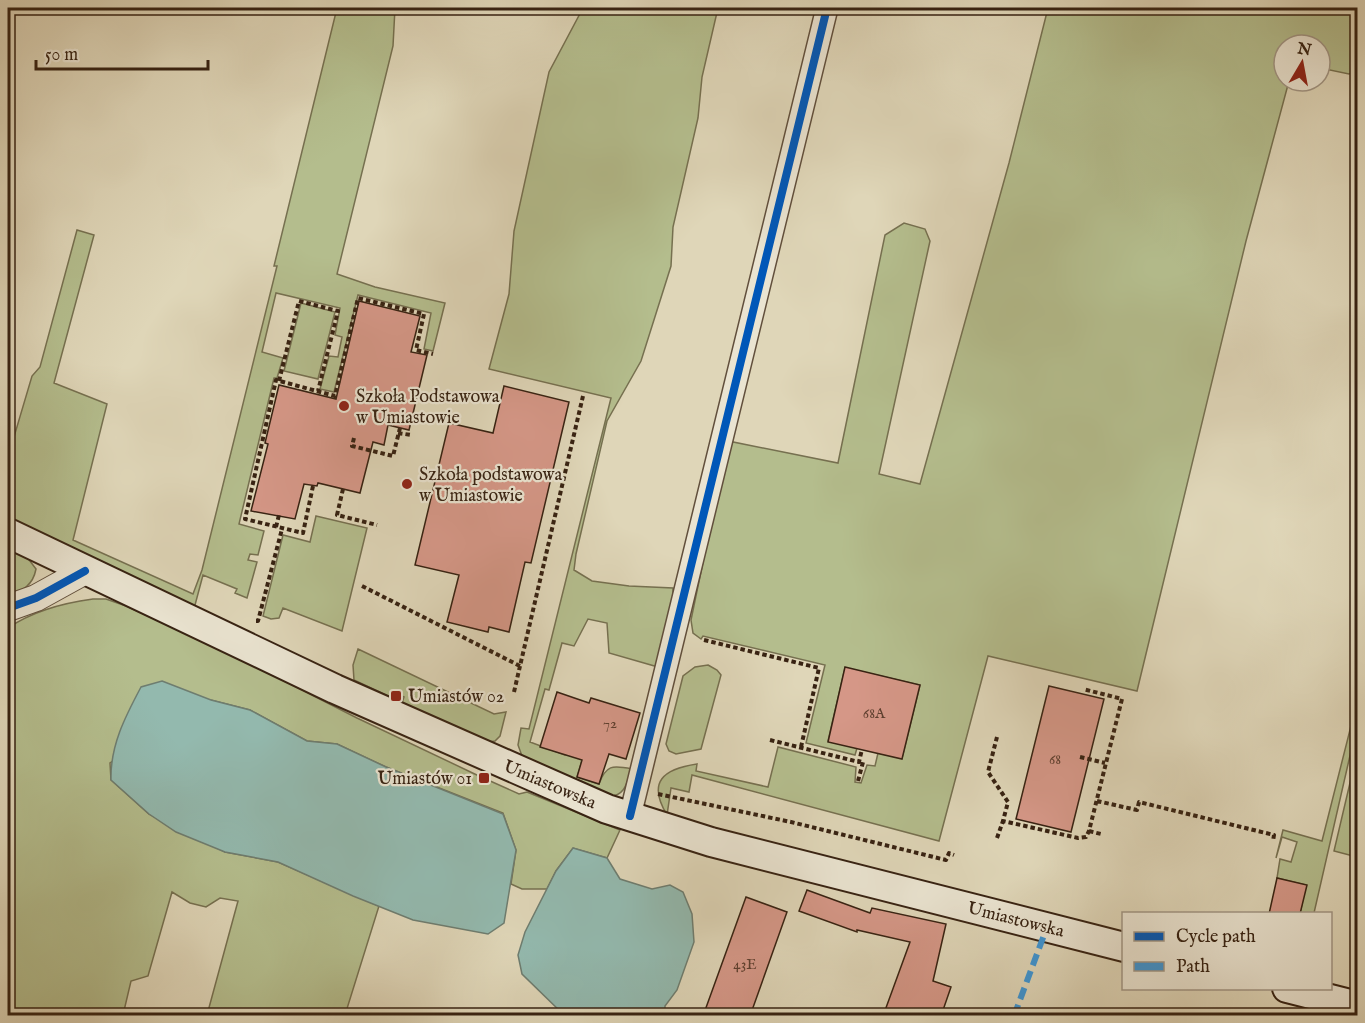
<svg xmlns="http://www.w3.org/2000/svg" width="1365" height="1023" font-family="'IM FELL English',serif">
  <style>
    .green { fill: #b4bd8d; stroke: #767050; stroke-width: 1.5 }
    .water { fill: #93b9ae; stroke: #6e7d70; stroke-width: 1.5 }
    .building { fill: #d59787; stroke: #372212; stroke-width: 1.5 }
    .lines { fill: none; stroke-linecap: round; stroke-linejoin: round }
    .minor-casing { stroke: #614f3c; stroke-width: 24 }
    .tertiary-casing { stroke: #614f3c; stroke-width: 28 }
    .secondary-casing { stroke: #372212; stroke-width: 32 }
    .path { stroke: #372212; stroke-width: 4; stroke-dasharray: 4.5 3; stroke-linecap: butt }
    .minor { stroke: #eae4d1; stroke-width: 21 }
    .tertiary { stroke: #eae4d1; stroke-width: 26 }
    .secondary { stroke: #eae4d1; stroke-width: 28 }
    .quiet { stroke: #3e95d3; stroke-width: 6; stroke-dasharray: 12 6; stroke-linecap: butt }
    .cycleway-casing { stroke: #eae4d1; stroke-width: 11 }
    .cycleway { stroke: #0057b8; stroke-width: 8 }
    .poi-dot { fill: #8f2418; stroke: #eae4d1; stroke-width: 2 }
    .labels { text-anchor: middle; stroke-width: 4.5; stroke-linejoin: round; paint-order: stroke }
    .number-label { font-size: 15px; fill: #5e3f2f }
    .poi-label { font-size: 18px; fill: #372212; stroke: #eae4d1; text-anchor: start }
    .street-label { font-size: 18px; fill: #372212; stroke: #eae4d1 }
  </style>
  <rect width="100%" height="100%" fill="#dfd6b8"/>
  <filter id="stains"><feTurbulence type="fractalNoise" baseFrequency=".00333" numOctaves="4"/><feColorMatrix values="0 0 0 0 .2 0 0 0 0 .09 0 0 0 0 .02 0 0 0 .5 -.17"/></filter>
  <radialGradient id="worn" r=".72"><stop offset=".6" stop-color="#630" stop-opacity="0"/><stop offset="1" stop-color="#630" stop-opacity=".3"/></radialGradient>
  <path class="green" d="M337,8H395L393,46L337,274L375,287L445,303L433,351L424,349L431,313L358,295L334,392L320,389L329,356L338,357L342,337L335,335L340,308L276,293L262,352L283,358L277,378H274L239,524L264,531L258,555L250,554L248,560L257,562L247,598L235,593L237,589L203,575L195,605L185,607L8,518V457L32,376L40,367L77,230L94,235L54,383L107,404L73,540L193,594L202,570L277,266H274Z
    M583,8H718L702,77L698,118L673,227L671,266L641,361L607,421L576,554L574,570L592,581L629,586L673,588V607L658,667L609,653L607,623L588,619L574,646L562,643L549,690L545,689L530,742L565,755L572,731L584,754L577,777L599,784C606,765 612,765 632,769C627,782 625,796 610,796L522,756L518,745L521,728L529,729L611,398L489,369L509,294L514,231L549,72Z
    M1048,8H1357V71L1349,74L1320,68V45H1284V81H1289L1246,241L1137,691L988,656L939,841L692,775L689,792L671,788L667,815C647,782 663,769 697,764L696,771L768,787L778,747L856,767L855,782L861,783L867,765L875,766L878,753L902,758L920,685L845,668L828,741L857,748L855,755L806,743L825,665L703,636L701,639L693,633L691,620L728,441L838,463L885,235L904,223L925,229L930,241L879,474L920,484L1009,163Z
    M301,303L335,312L318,379L284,371Z
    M316,516L367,528L342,631L283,608L279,618L271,619L263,616L283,535L310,542Z
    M8,547L27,557L36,569C33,585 23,591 8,595Z
    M93,599H106L126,606L223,650L357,718L479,776V778L487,782L488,780L519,794L527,792L620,830L607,858L573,848L556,871L547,889H522L511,884L516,850L503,813L386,767L337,744L307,741L250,710L211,700L110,763L111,780L149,814L225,852L278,862L379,906L345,1015H207L238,901L220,898L206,907L190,903L172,892L148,976L131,981L123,1015L8,1016V628C33,611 63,603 93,599Z
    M358,649L494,714L506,712L500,736L495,741L488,742L402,703L404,697L392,692L390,697L354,680L353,665Z
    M708,665L717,670L721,675L701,749L676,754L669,751L666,744L683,676L695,667Z
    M1355,710H1357V725L1314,913H1300L1306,885L1277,878L1280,859L1291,862L1297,842L1282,837L1276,858L1283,830L1322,841Z
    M1357,753V857L1334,851Z"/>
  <path class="water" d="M162,681L211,700L250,710L307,741L337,744L386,767L503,814L516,850L504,923L488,934L413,920L353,896L278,862L225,852L176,832L149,814L111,780C110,746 125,717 141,687Z
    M573,848L607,858L620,879L652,889L670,885L683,892L692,914L694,942L677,990L665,1006V1015H564L522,974L518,955L525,932L556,871Z"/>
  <path class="building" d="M359,301L420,316L411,352L427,355L409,430L388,425L384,445L373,442L360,493L318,483L317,486L304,484L295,519L251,511L268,444L265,443L279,385L336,399Z
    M504,386L569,402L531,563L525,562L509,632L489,627L488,632L447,622L459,575L415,565L449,423L493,433Z
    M845,667L920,685L902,759L828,742Z
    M1049,686L1104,699L1071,832L1016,819Z
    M557,692L589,703L591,698L640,713L626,759L609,754L599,784L577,777L582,760L540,747Z
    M1277,878L1307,885L1300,914H1269Z
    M807,890L870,913L872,908L946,924L933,981L951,987L941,1016H883L910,942L857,930V932L799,911Z
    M746,897L787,912L750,1016H703Z"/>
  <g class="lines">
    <defs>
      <path id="minor" d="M630,816L827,8"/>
      <path id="tertiary" d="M8,608L36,598L85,571"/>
      <path id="secondary" d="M8,533L335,689L607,809L711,842L1124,947
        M1287,988L1358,1006"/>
    </defs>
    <use href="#minor" class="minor-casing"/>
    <use href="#tertiary" class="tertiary-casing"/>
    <use href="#secondary" class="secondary-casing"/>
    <path class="path" d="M279,381L299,301L338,311L318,391
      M398,433L411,435
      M354,438L352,446L393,456L400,428
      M313,486L303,533L245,519L276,380L335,396L358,298L424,314L416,350L433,354
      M343,489L337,515L377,525
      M276,527L279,515
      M362,586L520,666L583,396
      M256,621H258L282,529
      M704,640L819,668L801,747
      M514,692L520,666
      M997,737L988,772L1008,802L1003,821L1078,838L1086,837L1089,831L1122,699L1083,689
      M770,740L859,762L862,749
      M1080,757L1105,763
      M858,781L863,762H859
      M658,794L791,822L946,860L949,853L954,855
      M1097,801L1137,810L1139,802L1274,835L1273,841
      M1089,831L1101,834
      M997,838L1003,821"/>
    <use href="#minor" class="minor"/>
    <use href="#tertiary" class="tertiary"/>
    <use href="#secondary" class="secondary"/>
    <path class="quiet" d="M1014,1016L1047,927"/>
    <defs>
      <path id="cycleway" d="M8,608L36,598L85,571
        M630,816L827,8"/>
    </defs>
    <use href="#cycleway" class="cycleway-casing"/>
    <use href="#cycleway" class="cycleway"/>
  </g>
  <g class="poi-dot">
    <circle cx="344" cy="406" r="6"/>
    <circle cx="407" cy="484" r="6"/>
    <rect x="390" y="690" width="12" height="12" rx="3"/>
    <rect x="478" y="772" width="12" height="12" rx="3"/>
  </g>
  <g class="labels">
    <g class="number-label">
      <text x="874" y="718">68A</text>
      <text x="610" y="728">72</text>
      <text x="1055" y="764">68</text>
      <text x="745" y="969">43E</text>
    </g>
    <g class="poi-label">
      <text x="356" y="402">Szkoła Podstawowa<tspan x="356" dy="21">w Umiastowie</tspan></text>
      <text x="419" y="480">Szkoła podstawowa<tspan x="419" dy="21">w Umiastowie</tspan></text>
      <text x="408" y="702">Umiastów 02</text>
      <text x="472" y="784" text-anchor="end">Umiastów 01</text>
    </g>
    <g class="street-label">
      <text transform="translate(550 784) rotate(23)" y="6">Umiastowska</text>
      <text transform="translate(1016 919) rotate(14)" y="6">Umiastowska</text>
    </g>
  </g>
  <rect width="1365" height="1023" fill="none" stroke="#dfd6b8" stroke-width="30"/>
  <rect x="9" y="9" width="1347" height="1005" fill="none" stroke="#372212" stroke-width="3"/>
  <rect x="15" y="15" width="1335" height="993" fill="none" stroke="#372212" stroke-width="1.5"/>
  <rect x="1122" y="912" width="210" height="78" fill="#eae4d1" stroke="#a29685" stroke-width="1.5"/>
  <rect x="1134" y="932" width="30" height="9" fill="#0057b8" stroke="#a29685" stroke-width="1.5"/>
  <text x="1176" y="942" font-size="18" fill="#372212">Cycle path</text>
  <rect x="1134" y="962" width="30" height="9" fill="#3e95d3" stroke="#a29685" stroke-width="1.5"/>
  <text x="1176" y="972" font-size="18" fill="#372212">Path</text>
  <g transform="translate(1302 63) rotate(10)"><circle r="28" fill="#eae4d1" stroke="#a29685" stroke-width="1.5"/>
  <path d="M0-4.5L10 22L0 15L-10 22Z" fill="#8f2418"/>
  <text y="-9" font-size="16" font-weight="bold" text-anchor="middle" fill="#372212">N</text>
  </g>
  <path d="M36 60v9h172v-9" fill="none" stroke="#372212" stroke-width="3"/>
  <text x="45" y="60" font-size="18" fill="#372212" stroke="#eae4d1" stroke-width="4.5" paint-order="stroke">50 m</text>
  <rect width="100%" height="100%" filter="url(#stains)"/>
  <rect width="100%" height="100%" fill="url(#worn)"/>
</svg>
